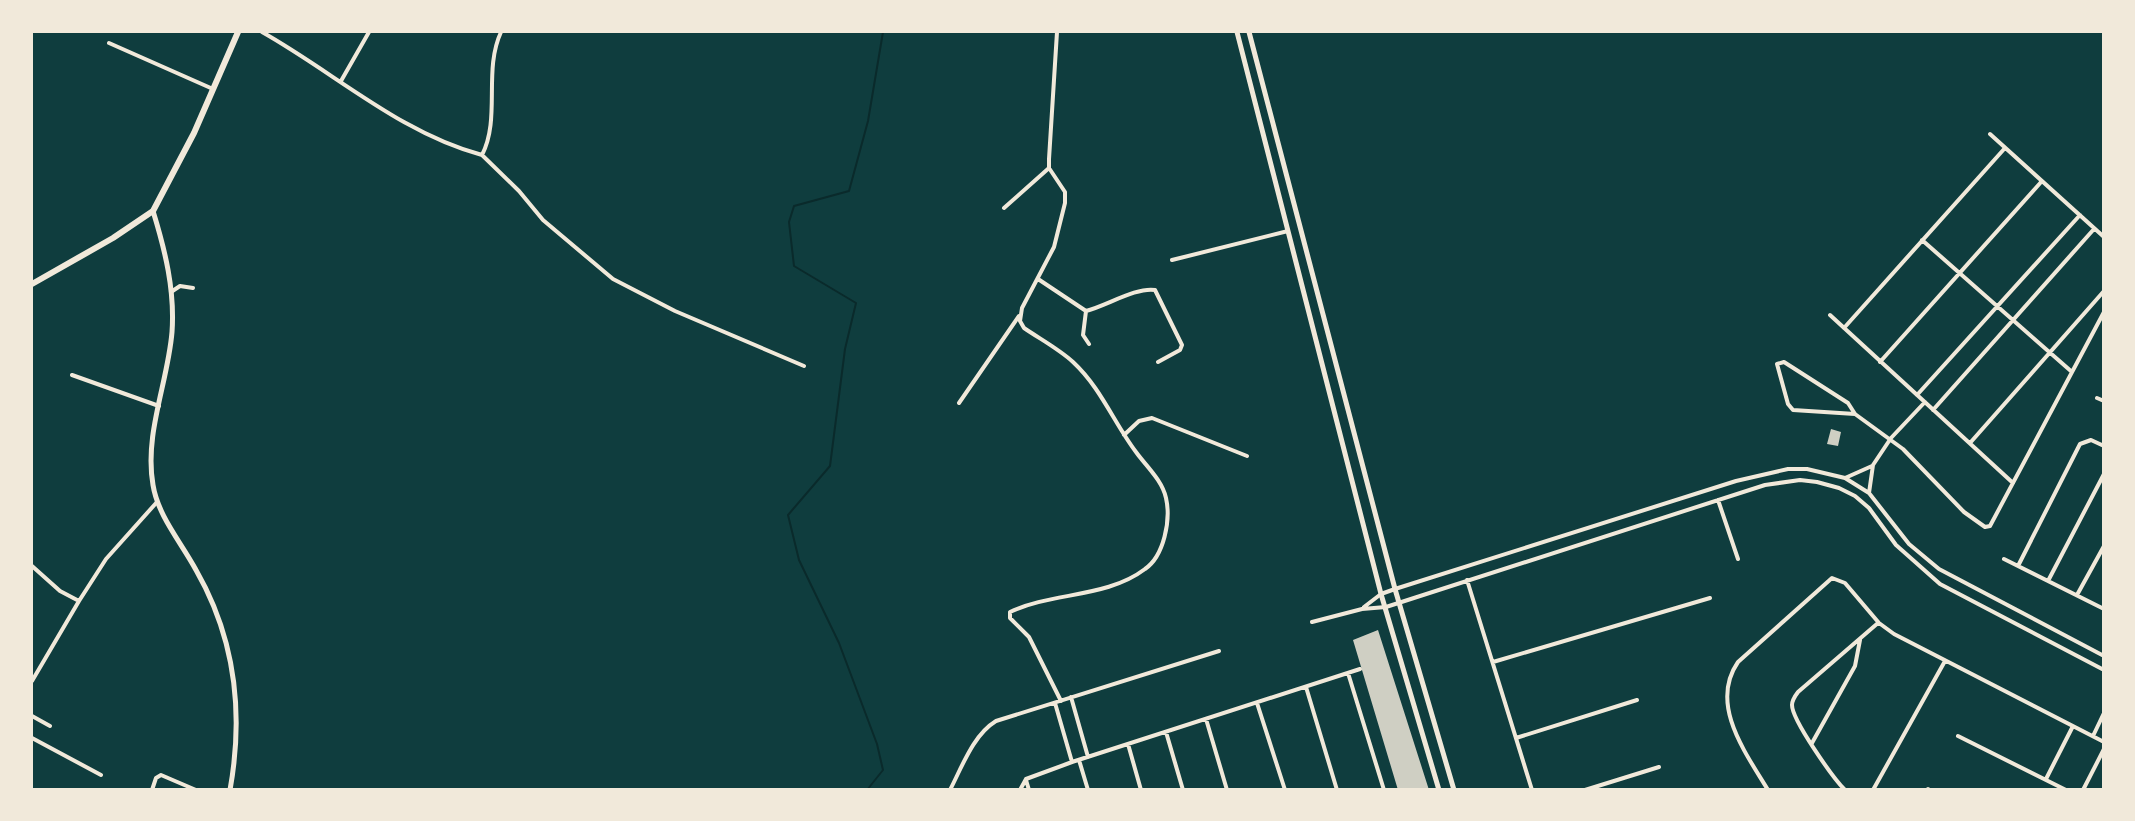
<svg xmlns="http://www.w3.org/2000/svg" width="2135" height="821" font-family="Manrope,sans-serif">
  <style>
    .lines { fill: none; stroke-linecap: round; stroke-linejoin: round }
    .stream { stroke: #0a2a2b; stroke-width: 2 }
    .building { fill: #cfcfc3 }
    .minor { stroke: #f1e9da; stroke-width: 4 }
    .tertiary { stroke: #f1e9da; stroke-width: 5 }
    .primary { stroke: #f1e9da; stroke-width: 6 }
  </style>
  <rect width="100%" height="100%" fill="#0f3d3e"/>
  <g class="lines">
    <path class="stream" d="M867,790L883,770L877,744L839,643L799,560L788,515L830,466L845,349L856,303L794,266L789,222L794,206L849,191L868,121L883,32"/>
  </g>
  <path class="building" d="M1831,429L1841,432L1838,446L1827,444Z
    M1378,630L1429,790H1398L1353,640Z"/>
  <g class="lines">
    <path class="minor" d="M262,32C335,73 400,133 482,155C501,118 483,71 501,32
      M1057,32L1049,159V168L1065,192V203L1054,247L1022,308L1020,321L1024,328C1040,339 1059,349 1073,362C1101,388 1114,423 1136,452C1146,466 1162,480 1166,498C1171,520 1164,556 1145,569C1107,598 1052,592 1010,612V618L1029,637L1061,701
      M109,43L213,89
      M341,81L369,32
      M1990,134L2104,237
      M482,155L519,191L543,220L613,279L675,311L804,366
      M1004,208L1049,168
      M1922,240L2072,372
      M1172,260L1288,231
      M1038,279L1086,311L1083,335L1089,344
      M171,292L180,286L193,288
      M1086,311C1106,306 1136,287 1155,290L1182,345L1180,350L1158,362
      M1830,315L2013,483
      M1844,328L2005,148
      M1880,362L2042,181
      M72,375L159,406
      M1917,395L2080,215
      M2097,398L2104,401
      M959,403L1019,316
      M1933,410L2094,229
      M1855,414L1793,410L1788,404L1777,364L1784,362L1848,403L1855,414L1903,449L1964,512L1985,527L1990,526L2104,312
      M1124,435L1139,421L1152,418L1247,456
      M1970,443L2104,291
      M1845,478L1872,466
      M1869,493L1873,465L1891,438L1925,402
      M1718,500L1738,559
      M2004,559L2104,609
      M32,566L60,591L79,601L106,559L157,502
      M2018,566L2080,444L2091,440L2104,446
      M1467,580L1532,790
      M2048,581L2104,474
      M2077,595L2104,546
      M1364,607L1381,594L1395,589L1736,481L1788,469H1807L1845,478L1869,493L1909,544L1939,569L2104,656
      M1312,622L1362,609L1386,607L1765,485L1800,480L1817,482L1839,488L1855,496L1869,508L1896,545L1940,584L2104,670
      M1493,662L1710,598
      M1348,673L1384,790
      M32,681L79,601
      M1306,687L1337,790
      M1071,697L1088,757
      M1055,703L1072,762
      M1257,703L1285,790
      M32,716L50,726
      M1206,719L1227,790
      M1166,732L1183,790
      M1958,736L2066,790
      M2093,736L2104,713
      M32,738L101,775
      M1516,738L1637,700
      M1812,743L1855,666L1860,640
      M1128,744L1141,790
      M1079,760L1088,790
      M2046,779L2073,726
      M1026,780L1029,790
      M1928,789L1929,790
      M152,790L156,778L161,775L196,790
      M950,790C962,767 973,735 996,721L1219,651
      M1020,790L1026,779L1072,762L1360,669
      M1585,790L1659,767
      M1768,790C1745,752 1709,704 1738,662L1832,578L1845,583L1879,623L1894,634L2104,742
      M1845,790C1833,778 1792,720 1792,705C1792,700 1795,696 1798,692L1878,623
      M1873,790L1945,661
      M2083,790L2104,749"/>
    <path class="tertiary" d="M1237,32L1381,594L1439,790
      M1249,32L1395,589L1454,790
      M153,211C165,250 175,290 172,332C168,382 144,434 153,485C158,516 181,542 196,570C235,638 244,712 230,790"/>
    <path class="primary" d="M32,284L113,238L153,211L194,133L238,32"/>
  </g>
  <rect width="2135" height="821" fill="none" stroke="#f1e9da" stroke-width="66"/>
</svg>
